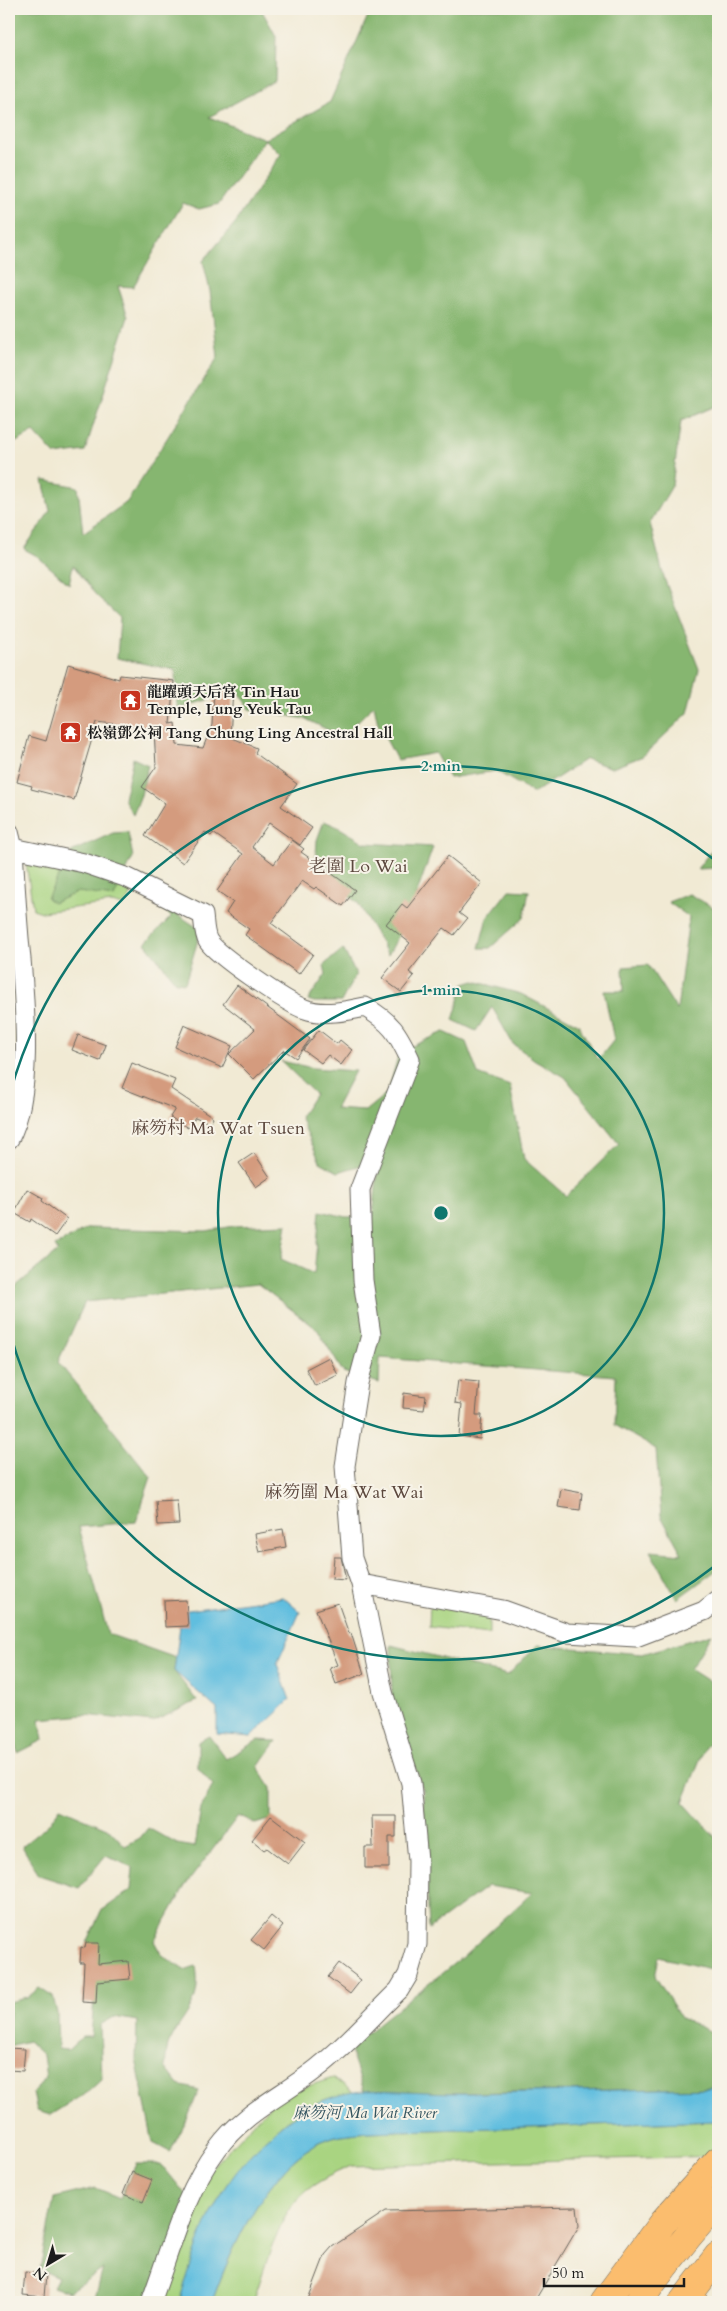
<svg xmlns="http://www.w3.org/2000/svg" width="727" height="2311" font-family="Cardo,'Noto Serif SC',serif">
  <style>
    .green { fill: #a9d481; stroke: #62784e }
    .forest { fill: #86b66f; stroke: #516946 }
    .water { fill: #61bedf; stroke: #3e6d7e }
    .building { fill: #d49b7e }
    .lines { fill: none; stroke-linecap: round; stroke-linejoin: round }
    .street-casing { stroke: #67645c; stroke-width: 21 }
    .highway-casing { stroke: #67645c; stroke-width: 29 }
    .street { stroke: #fff; stroke-width: 19 }
    .highway { stroke: #fbbd6e; stroke-width: 28 }
    .ring { fill: none; stroke: #0f766e; stroke-width: 2.5 }
    .labels { text-anchor: middle; stroke-width: 4; stroke-linejoin: round; paint-order: stroke }
    .poi-label { font-size: 15px; font-weight: bold; fill: #1c1c1c; stroke: #f7f3e8; text-anchor: start }
    .water-label { font-size: 16px; font-style: italic; fill: #345560; stroke: #f7f3e8 }
    .quarter-label { font-size: 18px; fill: #5c483e; stroke: #f7f3e8 }
    .centre { fill: #0f766e; stroke: #f7f3e8; stroke-width: 2.5 }
    .ring-label { font-size: 15px; text-anchor: middle; font-weight: bold; fill: #0f766e; stroke: #f7f3e8; stroke-width: 4; stroke-linejoin: round; paint-order: stroke }
  </style>
  <rect width="100%" height="100%" fill="#f7f3e8"/>
  <filter id="ink" filterUnits="userSpaceOnUse"><feTurbulence type="fractalNoise" baseFrequency=".02" numOctaves="2"/><feDisplacementMap in="SourceGraphic" scale="10" xChannelSelector="R" yChannelSelector="G"/><feConvolveMatrix kernelMatrix="1 2 1 2 8 2 1 2 1" color-interpolation-filters="sRGB"/></filter>
  <filter id="wash" filterUnits="userSpaceOnUse"><feTurbulence type="fractalNoise" baseFrequency=".0096" numOctaves="4" result="noise"/><feDisplacementMap in="SourceGraphic" scale="20" xChannelSelector="R" yChannelSelector="G"/><feGaussianBlur stdDeviation="1.12" result="paint"/><feColorMatrix in="noise" values="0 0 0 0 0 0 0 0 0 0 0 0 0 0 0 0 0 1.4 0 .05"/><feComposite in="paint" operator="in"/></filter>
  <g filter="url(#wash)">
    <rect width="100%" height="100%" fill="#f1ead4"/>
    <path class="green" d="M25,856L134,886L129,899L123,906L112,903L42,912L33,909Z
      M430,1602L489,1610V1634L429,1627Z
      M333,2078L354,2093C345,2095 336,2096 327,2099C285,2111 238,2164 217,2202C200,2233 191,2269 179,2302H158L210,2169L280,2095Z
      M718,2121V2156L351,2166C332,2174 307,2186 294,2203C276,2226 263,2274 253,2302H212C231,2248 269,2163 326,2139C338,2134 353,2134 367,2132Z"/>
    <path class="forest" d="M9,9H261L276,36L275,81L209,117L265,139L330,102L371,9H718V405L681,421L672,486L650,523L664,578L699,669L688,713L643,756L612,768L586,759L534,793L496,771L449,778L435,753L397,760L378,724L374,705L342,737L306,719L250,709L237,691L178,709L175,670L117,658L120,618L95,594L73,565L69,584L37,556L24,549L50,511L43,480L78,487L83,533L127,502L218,357L210,291L203,261L236,222L281,154L265,139L219,204L199,209L183,203L133,287L118,286L128,317L85,451L55,455L34,432L9,446Z
      M133,758L148,765L141,795L133,815L124,799Z
      M324,821L338,827L365,843L433,847L408,919L388,955L358,903L315,872L317,840Z
      M716,831L718,832V868L697,869L714,847Z
      M128,832L133,857L114,897L78,892L53,903L47,898L71,852L113,833Z
      M509,890L529,891L524,918L490,948H479L487,918Z
      M689,894L718,910V1569L677,1599L650,1551L682,1554L661,1516L656,1449L614,1425L616,1376L380,1358L379,1383L343,1372L317,1329L258,1284L85,1302L58,1362L151,1477L136,1522L79,1527L108,1634L176,1658L174,1671L197,1701L153,1722L85,1715L40,1719L43,1740L18,1753L9,1727V1292L58,1251L55,1246L88,1228L206,1231L234,1226L287,1224L281,1259L314,1274L320,1211L347,1217L373,1215L379,1160L338,1172L320,1162L300,1117L315,1094L281,1061L313,1068L355,1071L335,1109L365,1111L388,1092L399,1052L444,1032L466,1042L478,1074L510,1086L524,1159L566,1196L619,1144L565,1077L535,1060L513,1044L492,1007L476,1031L453,1020L464,984L474,981L521,994L578,1024L598,1060L614,1040L604,991H624L623,967L648,965L677,1010L689,917L668,902Z
      M153,898L201,930L185,983L176,982L145,943L171,917Z
      M343,949L356,974L341,1002H314L308,1000L326,974L324,965Z
      M712,1634L690,1669L718,1687V1736L705,1747L683,1802L715,1837L718,1836V1969L715,1970L659,1957L655,1976L681,2018L718,2035V2088L459,2093L364,2091L349,2047L461,1958L532,1893L488,1886L429,1929L423,1790L392,1700L391,1645L508,1675L537,1645L642,1654Z
      M209,1736L226,1759L258,1740L277,1741L258,1767L271,1788V1819L255,1824L238,1816L185,1886L154,1941L161,1954L184,1970L196,1966C202,2004 185,2012 170,2041C166,2048 166,2059 165,2067L179,2085L199,2090L186,2122L170,2152L153,2143L136,2059L137,2021L114,2017L100,2025L102,2079L89,2091L50,2115L37,2111L33,2093L46,2078L43,2055L28,2041L9,2046V2002L27,1998L39,1988L53,1997L57,2013L58,2049L68,2050L82,2037H91L94,1999L83,1952L101,1911L131,1890L133,1868L106,1855L79,1888L39,1875L22,1846L48,1825L60,1808L109,1829L125,1846L140,1838L148,1828L177,1844L195,1847L201,1808L213,1785L198,1768V1742Z
      M136,2164H161L191,2201L155,2302H94L103,2269L69,2292L53,2287L58,2277L40,2269L54,2198L96,2188L120,2198Z"/>
    <path class="water" d="M283,1597L300,1612L277,1664L290,1700L251,1737L217,1734V1709L174,1671L182,1611Z
      M718,2088V2121L367,2132C353,2134 338,2134 326,2139C269,2163 231,2248 212,2302H179C190,2269 200,2231 218,2200C248,2148 301,2095 364,2091C400,2089 437,2094 473,2093C555,2092 637,2089 718,2088Z"/>
    <g id="blocks">
      <path class="building" d="M68,664L119,679L120,675L174,681L170,724L175,723L177,745L203,748L212,725L214,688L233,689L230,737L257,748L255,753L297,784L281,806L312,828L300,845L269,823L252,847L274,864L292,840L304,849L301,852L355,890L343,906L316,887L314,889L302,881L271,923L313,954L299,974L245,935L249,929L226,913L233,902L217,891L243,854L213,833L211,836L205,832L183,863L145,836L165,803L142,787L156,767L154,729L97,722L74,800L31,789L32,786L17,782L29,736L46,741Z
        M448,856L482,883L459,913L467,919L454,935L444,928L409,972L414,976L401,992L382,978L410,943L386,924L402,904L407,908Z
        M237,985L310,1039L296,1058L284,1050L254,1079L229,1054L255,1029L223,1004Z
        M184,1025L232,1046L222,1068L175,1047Z
        M319,1030L337,1044L340,1040L352,1050L341,1065L328,1055L321,1063L303,1050Z
        M78,1035L106,1045L100,1061L72,1050Z
        M132,1063L175,1080L171,1089L213,1117L210,1123L195,1117L188,1128L170,1117L175,1109L122,1088Z
        M254,1153L270,1177L256,1187L239,1163Z
        M27,1189L43,1198L42,1201L67,1219L55,1236L31,1219L30,1222L14,1213Z
        M329,1357L338,1375L315,1386L306,1369Z
        M458,1380L479,1382L476,1415H482L480,1439L459,1436L462,1404L455,1403Z
        M404,1393L426,1396L424,1410L403,1408Z
        M561,1489L582,1493L580,1510L558,1507Z
        M177,1500L179,1524L158,1525L156,1501Z
        M283,1529L286,1547L259,1552L255,1534Z
        M334,1557H341L346,1580L332,1579Z
        M186,1600L188,1626L165,1627L164,1601Z
        M338,1603L349,1634L351,1633L364,1674L336,1684L330,1668L338,1665L316,1610Z
        M271,1816L305,1842L288,1864L267,1848L264,1850L252,1840Z
        M372,1816H396V1837H389V1868H365V1847H373Z
        M271,1916L283,1926L264,1950L251,1940Z
        M86,1943H99L98,1964L128,1961L130,1979L97,1982L96,2003L82,2002L84,1963H80L81,1947L85,1948Z
        M339,1963L361,1980L350,1994L328,1977Z
        M9,2048L25,2049L23,2071L9,2070Z
        M132,2172L152,2180L143,2202L123,2194Z
        M577,2207L579,2226L534,2302H307L325,2255L332,2247L386,2211Z
        M25,2272L46,2274L44,2297L23,2295Z"/>
    </g>
  </g>
  <g filter="url(#ink)">
    <use href="#blocks" fill-opacity="0" stroke="#67645c" stroke-width="1"/>
    <g class="lines">
      <defs>
        <path id="street" d="M9,832L13,848C15,885 17,922 21,959C25,1008 33,1095 9,1139
          M13,848L84,863L128,878L203,915C204,922 204,934 208,941C217,955 288,1004 305,1009C323,1016 347,1011 365,1007C392,1023 397,1032 410,1059L360,1189L363,1280L371,1335L358,1383L345,1466L352,1558L361,1584L383,1692L411,1783L418,1861L417,1944L408,1975L399,1990C373,2015 348,2044 320,2066C285,2095 244,2111 217,2149C184,2193 170,2251 151,2302
          M361,1584L503,1610L567,1633L636,1637L704,1611L718,1600"/>
        <path id="highway" d="M604,2302L663,2222L718,2161
          M639,2302C662,2266 689,2234 718,2202
          M683,2302L718,2256"/>
      </defs>
      <use href="#street" class="street-casing"/>
      <use href="#highway" class="highway-casing"/>
      <use href="#street" class="street"/>
      <use href="#highway" class="highway"/>
    </g>
  </g>
  <g class="ring">
    <circle cx="441" cy="1213" r="223"/>
    <path d="M716 1565A447 447 0 0 1 9 1329M9 1097A447 447 0 0 1 716 861"/>
  </g>
  <defs>
    <symbol id="temple-square" viewBox="-11 -11 22 22"><rect x="-9" y="-9" width="18" height="18" rx="4" fill="#c8321e" stroke="#f7f3e8"/><path d="M0-6L5-2H3V0L6.5 2.5H4V6H1.5V3h-3V6H-4V2.5H-6.5L-3 0V-2H-5Z" fill="#fff"/></symbol>
  </defs>
  <g fill-rule="evenodd">
    <use href="#temple-square" x="118" y="688" width="25" height="25"/>
    <use href="#temple-square" x="58" y="720" width="25" height="25"/>
  </g>
  <g class="labels">
    <g class="poi-label">
      <text x="147" y="697">龍躍頭天后宮 Tin Hau<tspan x="147" dy="17">Temple, Lung Yeuk Tau</tspan></text>
      <text x="87" y="738">松嶺鄧公祠 Tang Chung Ling Ancestral Hall</text>
    </g>
    <g class="water-label">
      <text x="365" y="2118">麻笏河 Ma Wat River</text>
    </g>
    <g class="quarter-label">
      <text x="358" y="872">老圍 Lo Wai</text>
      <text x="218" y="1134">麻笏村 Ma Wat Tsuen</text>
      <text x="344" y="1498">麻笏圍 Ma Wat Wai</text>
    </g>
  </g>
  <circle cx="441" cy="1213" r="8" class="centre"/>
  <g class="ring-label">
    <text x="441" y="771">2 min</text>
    <text x="441" y="995">1 min</text>
  </g>
  <rect width="727" height="2311" fill="none" stroke="#f7f3e8" stroke-width="30"/>
  <g transform="translate(48 2264) rotate(218)" stroke="#f7f3e8" stroke-width="4" paint-order="stroke">
  <path d="M0-4L9 19L0 12L-9 19Z" fill="#1c1c1c"/>
  <text y="-8" font-size="14" font-weight="bold" text-anchor="middle" fill="#1c1c1c">N</text>
  </g>
  <path d="M544 2278v8h140v-8" fill="none" stroke="#1c1c1c" stroke-width="2.5"/>
  <text x="552" y="2278" font-size="15" fill="#1c1c1c" stroke="#f7f3e8" stroke-width="4" paint-order="stroke">50 m</text>
</svg>
